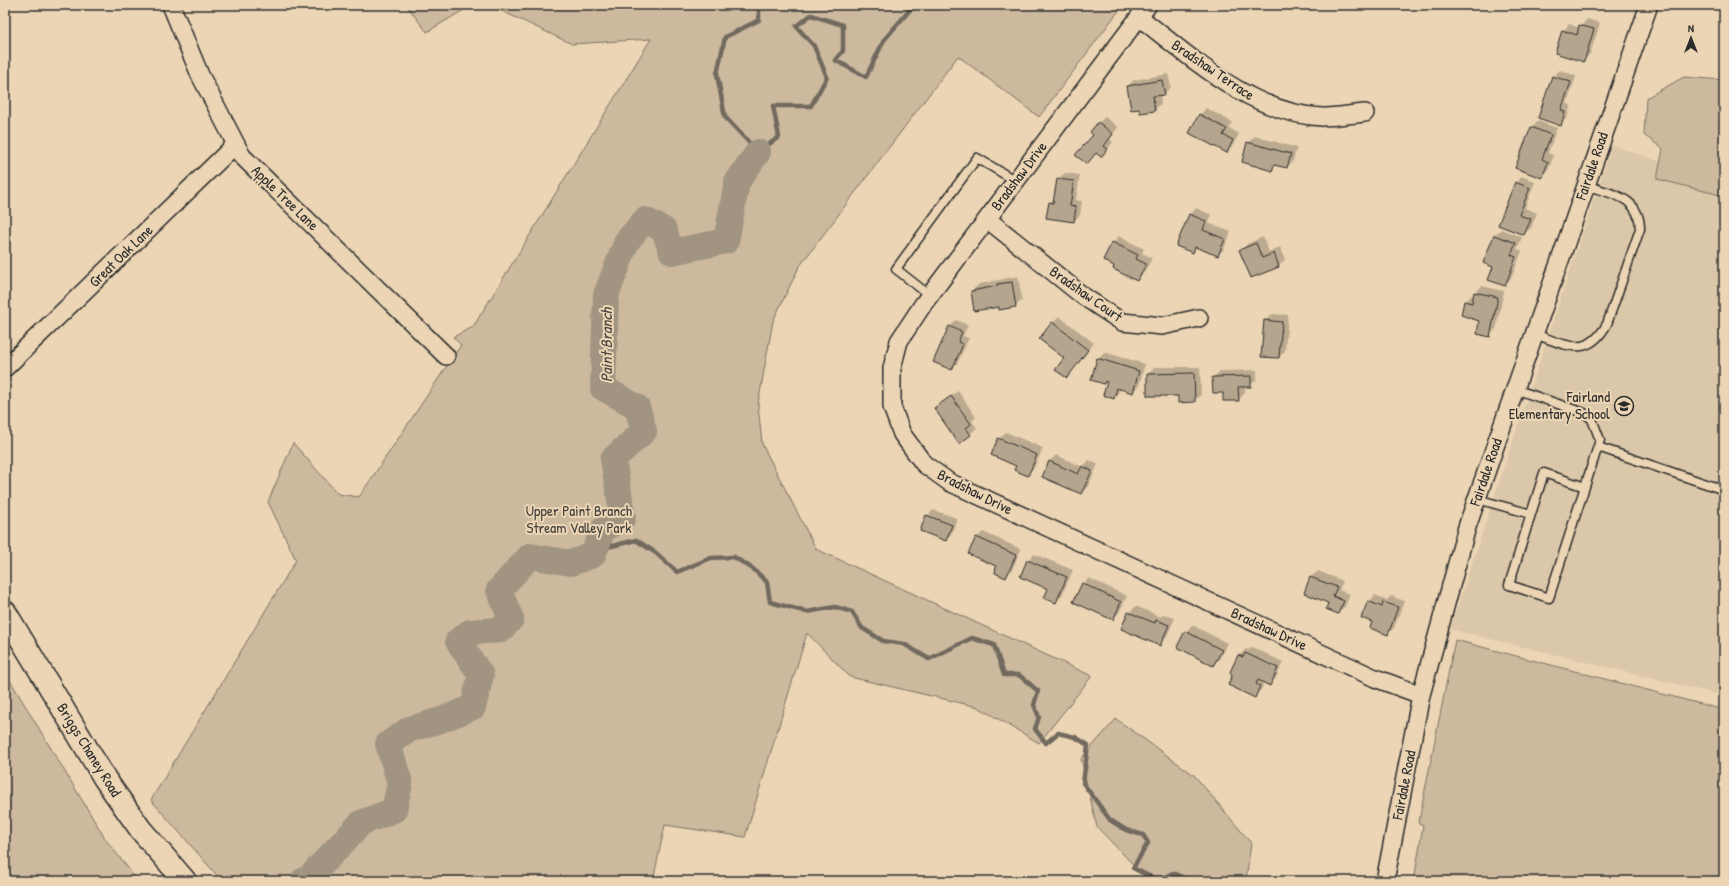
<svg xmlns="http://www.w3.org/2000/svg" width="1729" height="886" font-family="'Patrick Hand',sans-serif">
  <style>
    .built { fill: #dbc7a9 }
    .green { fill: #ccb99e; stroke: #7c7264 }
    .shadow { fill: #0003 }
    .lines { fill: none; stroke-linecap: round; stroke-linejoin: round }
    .stream { stroke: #726a5e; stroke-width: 4.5 }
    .river { stroke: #a19480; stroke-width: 26 }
    .building { fill: #b6a58e; stroke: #2b2b2b }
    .lane-casing { stroke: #2b2b2b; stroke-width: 11 }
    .street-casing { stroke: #2b2b2b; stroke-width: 20 }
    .secondary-casing { stroke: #2b2b2b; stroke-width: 25 }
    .lane { stroke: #ebd5b4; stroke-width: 8 }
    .street { stroke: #ebd5b4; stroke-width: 17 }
    .secondary { stroke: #ebd5b4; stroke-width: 22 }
    .labels { text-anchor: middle; stroke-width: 4; stroke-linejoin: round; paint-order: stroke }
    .street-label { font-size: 15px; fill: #2b2b2b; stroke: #ebd5b4 }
    .poi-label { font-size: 15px; fill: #2b2b2b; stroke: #ebd5b4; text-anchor: end }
    .park-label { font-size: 15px; fill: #43403c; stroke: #ebd5b4 }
    .water-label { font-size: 16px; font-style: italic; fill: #484540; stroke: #ebd5b4 }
  </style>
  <rect width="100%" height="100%" fill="#ebd5b4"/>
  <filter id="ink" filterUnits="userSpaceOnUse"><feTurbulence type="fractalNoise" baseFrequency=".025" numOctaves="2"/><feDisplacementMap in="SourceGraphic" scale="8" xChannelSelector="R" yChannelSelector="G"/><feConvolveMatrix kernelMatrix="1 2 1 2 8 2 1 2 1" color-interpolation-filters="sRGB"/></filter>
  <g filter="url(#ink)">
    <path class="built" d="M1612,145L1724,184V696L1450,629Z"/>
    <path class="green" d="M406,5H472L427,32Z
      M489,5H1123L1039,117L958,56L799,267L773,321L758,404L762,444L816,549L1092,676L1039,743L978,707L850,677L807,633L745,837L665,825L653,881H222L151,800L296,560L268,502L293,443L338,494L359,497L461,345L453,337L473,327L651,39L572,44Z
      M1684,77L1724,80V196L1657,179L1663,149L1644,135L1646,98Z
      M1455,640L1724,710V881H1414L1423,825L1419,823L1421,810Z
      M5,672L106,840L138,881H5Z
      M1116,719L1194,775L1251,843L1246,881H1149L1097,827L1081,759Z"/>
    <path class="shadow" d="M1587,19L1600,23L1590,54L1583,61L1563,31L1569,24L1580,28Z
      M1560,70L1576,76L1567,104L1571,105L1567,118L1560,124L1553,77Z
      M1168,74L1171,87L1164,94H1160L1161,103L1155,110L1128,86L1134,80Z
      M1206,108L1232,122L1229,128L1239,134L1233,145L1227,152L1200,115Z
      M1105,117L1118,127L1110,139L1113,142L1107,150L1097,153L1087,163L1098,123Z
      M1538,121L1557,128L1548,153L1554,156L1548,170L1542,177L1532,127Z
      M1255,136L1297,148L1293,161L1287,167L1277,164L1272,170L1248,143Z
      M1065,173L1080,175L1076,200L1082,201L1080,215L1074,221L1050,203L1055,197L1058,179Z
      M1522,176L1535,182L1525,208L1537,213L1531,228L1524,234L1499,224L1516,183Z
      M1196,208L1212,215L1208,223L1231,232L1224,249L1218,255L1197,247L1193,251L1190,215Z
      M1501,229L1522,237L1517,249L1522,251L1511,279L1505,285L1494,266L1484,263L1495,235Z
      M1119,236L1144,249L1142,253L1152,258L1144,273L1137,280L1116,265L1113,243Z
      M1263,237L1269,252L1280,247L1285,260L1279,266L1241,250L1247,244Z
      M1018,276L1022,300L1016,306H1000L972,291L979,284Z
      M1482,286L1504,291L1496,329L1489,336L1480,320L1465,302L1472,295L1474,296L1475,292Z
      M1272,314L1288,315L1285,351L1279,357L1265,321Z
      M1059,316L1094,343L1067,377L1066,358L1053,323Z
      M956,320L968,325L963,336L969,338L958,362L951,369L950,327Z
      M1104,352L1145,364L1139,386L1132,392L1121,389L1114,398L1109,381L1106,380L1104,383L1098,359Z
      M1155,367H1200L1201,395L1194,401L1179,395H1148V374Z
      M1257,370V379L1250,386H1245V393L1238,400L1224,392L1213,378L1220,371Z
      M958,391L976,417L972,421L977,428L970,434L935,408Z
      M1006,432L1043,448L1034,468L1027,474L1017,465L999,439Z
      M1056,455L1083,467L1089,460L1098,464L1088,487L1081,493L1043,476L1050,461Z
      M933,510L957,518L952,533L945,540L927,516Z
      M983,532L1021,549L1012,570L1006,576L976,538Z
      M1034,554L1073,570L1062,595L1056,602L1050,588L1021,576L1028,560Z
      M1318,571L1343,581L1339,590L1350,594L1345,607L1338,613L1329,602L1305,593L1311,577Z
      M1089,578L1127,596L1119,613L1113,619L1083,584Z
      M1375,595L1387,600L1391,596L1404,601L1394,628L1387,634L1369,602Z
      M1136,606L1161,617L1163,614L1175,618L1166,638L1160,644L1129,613Z
      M1192,625L1227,643L1220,658L1213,665L1186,632Z
      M1252,647L1283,662L1276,678L1269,685L1264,682L1261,690L1254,696L1239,656L1246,649L1248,650Z"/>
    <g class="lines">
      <path class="stream" d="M759,5V20L725,37L717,74L725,117L758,152L779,137L773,106H811L827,77L814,46L796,26L811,15L843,25V51L835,60L866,77L884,40L914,5
        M593,555L608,547L636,540L656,553L677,572L711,558L734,557L753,569L767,582L770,602L807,612L835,607L852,612L862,628L883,641L904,644L929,659L972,638L994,645L1004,675H1019L1038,691L1034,705L1039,717L1035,729L1046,743L1058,733L1075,737L1088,745L1083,783L1110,820L1126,830L1143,835L1148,843L1133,868C1151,877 1155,883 1173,873L1190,881"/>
      <path class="river" d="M303,881L309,878L361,823L394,810L400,783L388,744L410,729L441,720L473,707L481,675L458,641L470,632L501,630L511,619L499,590L530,556L571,563L593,555L603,530L623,517L613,459L644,431L637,407L603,388L606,295L627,241L645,220L664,230L672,252L726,241L737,182L758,152"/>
    </g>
    <path class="building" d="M1579,25L1594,29L1584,62L1555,53L1562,30L1577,35Z
      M1552,76L1571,82L1561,110L1565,112L1561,126L1538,118Z
      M1162,80L1165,95L1153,96L1155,111L1140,113L1139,109L1131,110L1127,86Z
      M1199,114L1227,129L1223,135L1233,140L1227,153L1189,133Z
      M1098,122L1113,134L1104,146L1108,149L1101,157L1096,153L1087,164L1075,155L1093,135L1090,132Z
      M1531,127L1551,135L1542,159L1548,162L1542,178L1515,168Z
      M1247,142L1291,154L1287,168L1274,165L1272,171L1242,162Z
      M1057,179L1074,181L1070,206L1076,207L1074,222L1046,218L1049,202L1053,203Z
      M1515,182L1530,188L1519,215L1531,219L1524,235L1498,225Z
      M1189,214L1206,221L1203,230L1225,239L1218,256L1195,247L1193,253L1176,246Z
      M1494,235L1516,243L1511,255L1516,257L1505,286L1488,280L1493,267L1483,263Z
      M1112,242L1138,255L1136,259L1146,264L1137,281L1113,269L1114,266L1103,260Z
      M1256,243L1262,258L1274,253L1279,267L1251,278L1239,250Z
      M1012,282L1016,307L999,310V307L974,311L971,291L997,286V284Z
      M1474,292L1498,297L1490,337L1477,334L1479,321L1461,315L1464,301L1472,303Z
      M1264,320L1282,322L1279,358L1261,357Z
      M1052,322L1088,350L1067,378L1055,370L1064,358L1039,339Z
      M949,326L962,332L958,342L963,344L952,370L933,362Z
      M1097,358L1139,371L1133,393L1117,388L1114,399L1103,395L1107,382L1105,381L1104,384L1091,380Z
      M1194,373L1195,402L1178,403V396H1147V374Z
      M1251,376V387H1238L1239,401H1223V393H1213L1212,377Z
      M951,396L971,424L966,428L971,435L959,444L934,408Z
      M998,438L1037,455L1028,476L1014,470L1016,466L991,455Z
      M1049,461L1078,474L1082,466L1092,471L1081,494L1042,477Z
      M926,515L952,525L946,541L920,531Z
      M976,537L1016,555L1006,578L995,573L996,566L968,554Z
      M1027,560L1067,577L1056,603L1044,598L1048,589L1020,577Z
      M1310,577L1337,587L1333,596L1344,601L1338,614L1326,609L1328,603L1304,593Z
      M1082,583L1121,602L1113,620L1073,602Z
      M1368,601L1382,607L1383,602L1398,607L1388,635L1370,628L1372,622L1361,618Z
      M1128,612L1155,623L1156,620L1169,625L1160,646L1121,629Z
      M1185,631L1222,650L1213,666L1177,647Z
      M1245,653L1278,668L1270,686L1258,680L1256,684L1260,686L1255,698L1228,685L1232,676L1230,672L1238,655L1243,657Z"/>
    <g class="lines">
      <defs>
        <path id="lane" d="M929,295L896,269L977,158L1016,181
          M1534,334C1565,344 1587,360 1607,324L1640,229C1640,196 1611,194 1585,185
          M1598,447L1724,490
          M1477,499L1531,514L1509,585L1549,598L1600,440L1592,419L1584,413L1515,389
          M1531,514L1544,473L1585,487"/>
        <path id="street" d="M171,5L200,75L242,156L446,356
          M1148,5L924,303L899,341L892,368V407L902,434L924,464L949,482L1375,678L1421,695
          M1139,17C1192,58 1252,114 1322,117C1336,117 1351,114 1365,113
          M987,219L1083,296L1122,322L1162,326L1199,318
          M5,368L236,144
          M1385,881L1421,695L1467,527L1649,5"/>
        <path id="secondary" d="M5,612L105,779L141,830L185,881"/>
      </defs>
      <use href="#lane" class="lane-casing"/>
      <use href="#street" class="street-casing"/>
      <use href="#secondary" class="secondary-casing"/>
      <use href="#lane" class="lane"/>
      <use href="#street" class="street"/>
      <use href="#secondary" class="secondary"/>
    </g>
  </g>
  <defs>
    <symbol id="school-ring" viewBox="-11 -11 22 22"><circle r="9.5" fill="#ebd5b4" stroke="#2b2b2b" stroke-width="1.5"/><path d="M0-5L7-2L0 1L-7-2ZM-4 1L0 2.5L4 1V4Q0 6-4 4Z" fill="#2b2b2b"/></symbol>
  </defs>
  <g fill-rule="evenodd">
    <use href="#school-ring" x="1613" y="395" width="22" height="22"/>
  </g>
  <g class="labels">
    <g class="street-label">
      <text transform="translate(1213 70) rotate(34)" y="5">Bradshaw Terrace</text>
      <text transform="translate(1592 166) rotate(-71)" y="5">Fairdale Road</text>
      <text transform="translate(1019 176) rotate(-53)" y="5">Bradshaw Drive</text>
      <text transform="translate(285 198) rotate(44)" y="5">Apple Tree Lane</text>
      <text transform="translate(121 256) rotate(-44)" y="5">Great Oak Lane</text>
      <text transform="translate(1086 294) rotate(35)" y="5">Bradshaw Court</text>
      <text transform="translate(1486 472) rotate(-71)" y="5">Fairdale Road</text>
      <text transform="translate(975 492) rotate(27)" y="5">Bradshaw Drive</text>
      <text transform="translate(1269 629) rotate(25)" y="5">Bradshaw Drive</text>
      <text transform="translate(89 750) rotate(58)" y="5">Briggs Chaney Road</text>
      <text transform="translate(1404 785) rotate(-79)" y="5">Fairdale Road</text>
    </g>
    <g class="poi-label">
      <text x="1610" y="402">Fairland<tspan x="1610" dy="17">Elementary School</tspan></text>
    </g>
    <g class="park-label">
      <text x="579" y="516">Upper Paint Branch<tspan x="579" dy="17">Stream Valley Park</tspan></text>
    </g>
    <g class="water-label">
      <text transform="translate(606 345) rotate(-90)" y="6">Paint Branch</text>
    </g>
  </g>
  <rect width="1729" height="886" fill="none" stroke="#ebd5b4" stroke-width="20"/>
  <rect x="10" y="10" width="1709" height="866" fill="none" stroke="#2b2b2b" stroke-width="1.5" filter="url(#ink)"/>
  <g transform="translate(1691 38)" stroke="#ebd5b4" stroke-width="3" paint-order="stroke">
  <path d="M0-3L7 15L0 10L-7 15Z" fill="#2b2b2b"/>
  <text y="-6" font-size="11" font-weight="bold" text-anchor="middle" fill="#2b2b2b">N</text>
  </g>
</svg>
